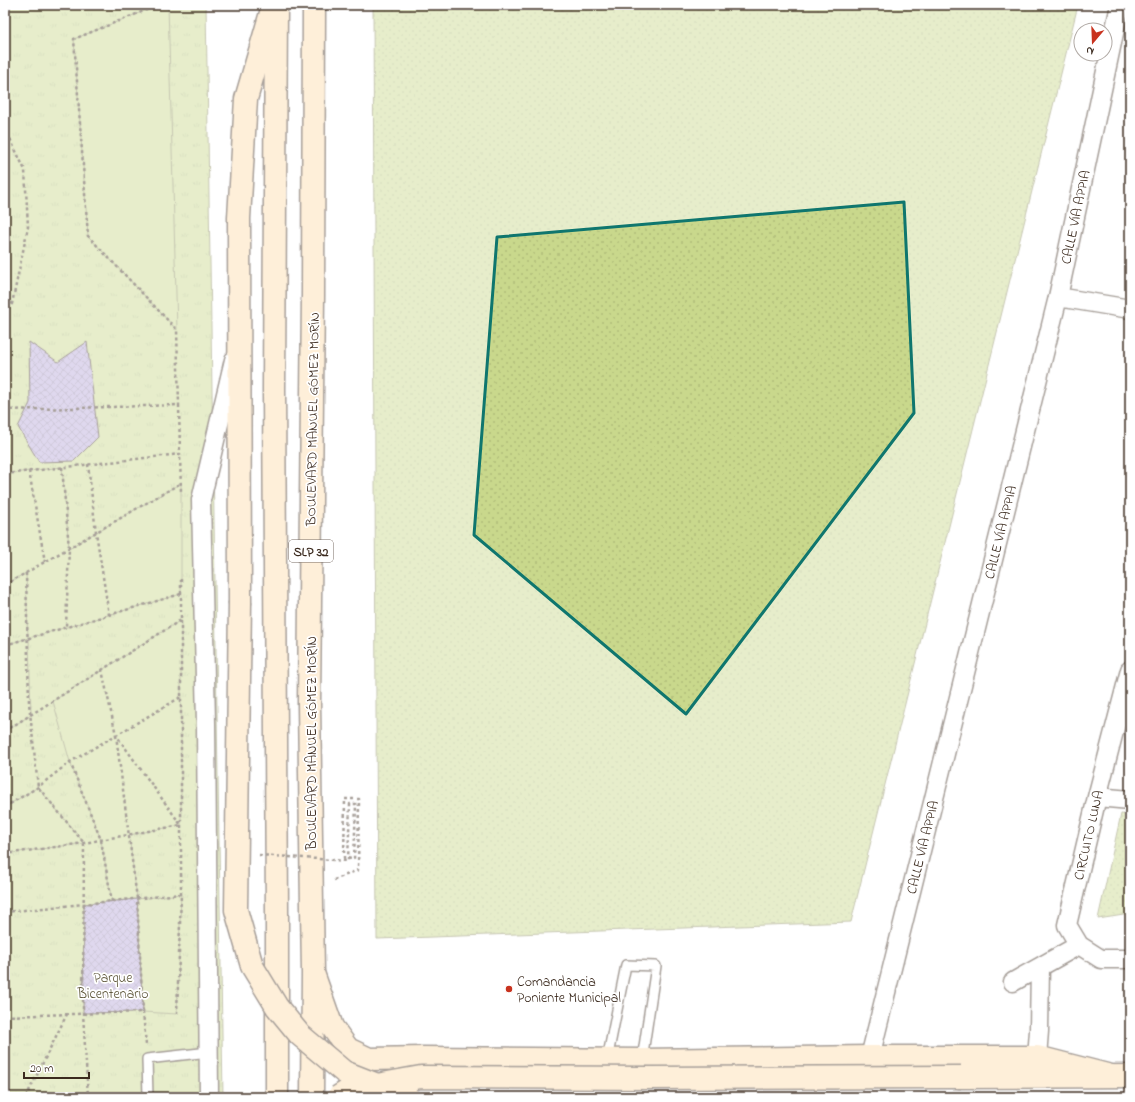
<svg xmlns="http://www.w3.org/2000/svg" width="1135" height="1102" font-family="'Indie Flower',sans-serif">
  <style>
    .grass { fill: url(#grass-dots); stroke: #828155 }
    .park { fill: url(#park-tufts); stroke: #828155 }
    .garden { fill: #c9d88c; stroke: #828155 }
    .building { fill: url(#building-cross-hatch); stroke: #3b2a1e }
    .lines { fill: none; stroke-linecap: round; stroke-linejoin: round }
    .lane-casing { stroke: #3b2a1e; stroke-width: 12 }
    .street-casing { stroke: #3b2a1e; stroke-width: 21 }
    .primary-casing { stroke: #3b2a1e; stroke-width: 25 }
    .highway-casing { stroke: #3b2a1e; stroke-width: 25 }
    .path { stroke: #3b2a1e; stroke-width: 2.5; stroke-dasharray: 3 3; stroke-linecap: butt }
    .lane { stroke: #fff; stroke-width: 9 }
    .street { stroke: #fff; stroke-width: 18 }
    .primary { stroke: #fddcac; stroke-width: 22 }
    .highway { stroke: #fddcac; stroke-width: 22 }
    .primary-bridge-casing { stroke: #3b2a1e; stroke-width: 25; stroke-linecap: butt }
    .path-bridge { stroke: #3b2a1e; stroke-width: 2.5; stroke-dasharray: 3 3; stroke-linecap: butt }
    .primary-bridge { stroke: #fddcac; stroke-width: 22 }
    .marked { fill: none; stroke: #0f766e; stroke-width: 3; stroke-linejoin: round }
    .poi-dot { fill: #c8321e; stroke: #fff; stroke-width: 1.5 }
    .labels { text-anchor: middle; stroke-width: 3.5; stroke-linejoin: round; paint-order: stroke }
    .shield { fill: #fff; stroke: #766a62; stroke-width: 1 }
    .shield-label { font-size: 13px; font-weight: bold; fill: #3b2a1e }
    .street-label { font-size: 14px; fill: #3b2a1e; stroke: #fff }
    .park-label { font-size: 14px; fill: #5e563a; stroke: #fff }
    .poi-label { font-size: 14px; fill: #3b2a1e; stroke: #fff; text-anchor: start }
  </style>
  <defs>
    <pattern id="grass-dots" width="8" height="8" patternUnits="userSpaceOnUse"><rect width="8" height="8" fill="#c9d88c"/><path d="M2 2h.1M6 6h.1" fill="none" stroke="#aeba78" stroke-width="1.8" stroke-linecap="round"/></pattern>
    <pattern id="park-tufts" width="24" height="20" patternUnits="userSpaceOnUse"><rect width="24" height="20" fill="#c9d88c"/><path d="M3 7l-1-3M5 7V3M7 7l1-3M15 17l-1-3M17 17v-4M19 17l1-3" fill="none" stroke="#aeba78"/></pattern>
    <pattern id="building-cross-hatch" width="8" height="8" patternUnits="userSpaceOnUse"><rect width="8" height="8" fill="#b8a8d9"/><path d="M0 0l8 8M0 8l8-8" fill="none" stroke="#9789af"/></pattern>
  </defs>
  <rect width="100%" height="100%" fill="#fff"/>
  <filter id="ink" filterUnits="userSpaceOnUse"><feTurbulence type="fractalNoise" baseFrequency=".025" numOctaves="2"/><feDisplacementMap in="SourceGraphic" scale="8" xChannelSelector="R" yChannelSelector="G"/><feConvolveMatrix kernelMatrix="1 2 1 2 8 2 1 2 1" color-interpolation-filters="sRGB"/></filter>
  <g filter="url(#ink)">
    <path class="grass" d="M373,5H1078L851,922L377,939Z
      M1121,814L1130,815V914L1098,919Z"/>
    <path class="park" d="M5,5H206L223,1097H5Z"/>
    <path class="garden" d="M159,5H168L177,330L88,236L74,39Z
      M62,467L69,548L181,483V594L29,638L31,715L5,731V645L28,638L26,573L5,584V474Z
      M181,620V825L129,835L137,899L181,894L177,1014L143,1012L137,899L112,902L101,840L70,762L53,701Z
      M38,787L84,843L5,854V807Z"/>
    <path class="building" d="M29,342L58,362L87,342L98,437L74,461L39,462L18,427L30,403Z
      M137,899L143,1012L83,1013L84,904Z"/>
    <g class="lines">
      <defs>
        <path id="lane" d="M607,1060L626,965L656,966L642,1060
          M148,1097L147,1059L209,1052"/>
        <path id="street" d="M1058,297L1130,309
          M1130,670L1097,797L1067,925L1079,945L1101,959H1130
          M1097,797L1130,800
          M1013,982L1079,945
          M870,1057L1058,297L1120,5
          M1037,1057L1039,1031L1040,967
          M209,1097L206,723L201,500L234,360"/>
        <path id="primary" d="M240,602L239,218L246,99L273,6
          M314,976L332,1027L348,1049L369,1059L423,1058L642,1060L870,1057H1037L1111,1076
          M961,1077L1130,1076"/>
        <path id="highway" d="M276,5L274,389L277,914V1097
          M312,1097L313,973L309,704L313,295L314,5"/>
      </defs>
      <use href="#lane" class="lane-casing"/>
      <use href="#street" class="street-casing"/>
      <use href="#primary" class="primary-casing"/>
      <use href="#highway" class="highway-casing"/>
      <path class="path" d="M159,5L74,39L88,236L177,330L179,405
        M5,9L7,5
        M5,128L25,170L28,227L12,304L5,311
        M5,410L179,405L180,454
        M88,464L96,532L109,615
        M62,467L69,548L66,627
        M29,471L45,562
        M5,474L180,454L181,492
        M26,573L29,703L38,787L84,843L83,1013L88,1097
        M5,585L181,483
        M5,645L181,594
        M5,731L181,620
        M116,735L137,899L143,1012
        M70,762L101,840L112,902
        M5,807L38,787L70,762L181,697
        M5,854L84,843L181,825L116,735L102,670
        M334,880L358,870L359,799H345L344,858L354,859
        M5,912L181,894
        M177,1014L181,894V577
        M5,1016L143,1012L146,1045
        M26,1097L67,1014"/>
      <use href="#lane" class="lane"/>
      <use href="#street" class="street"/>
      <use href="#primary" class="primary"/>
      <use href="#highway" class="highway"/>
      <defs>
        <path id="primary-bridge" d="M240,602L236,910L252,966L277,1007L300,1035L344,1072L408,1097
          M338,1097L349,1090L421,1077L650,1078L961,1077"/>
      </defs>
      <use href="#primary-bridge" class="primary-bridge-casing"/>
      <path class="path-bridge" d="M259,855L348,861L350,804H356L354,859"/>
      <use href="#primary-bridge" class="primary-bridge"/>
    </g>
  </g>
  <path d="M0 0H1135V1102H0ZM904,202L914,413L686,714L474,535L497,237Z" fill="#fff" fill-opacity=".55" fill-rule="evenodd"/>
  <path class="marked" d="M904,202L914,413L686,714L474,535L497,237Z"/>
  <circle class="poi-dot" cx="509" cy="989" r="4"/>
  <g class="labels">
    <rect class="shield" x="289" y="540" width="44" height="22" rx="3"/>
    <g class="shield-label">
      <text x="311" y="556">SLP 32</text>
    </g>
    <g class="street-label">
      <text transform="translate(1075 217) rotate(-78)" y="5">CALLE VÍA APPIA</text>
      <text transform="translate(312 419) rotate(-89)" y="5">BOULEVARD MANUEL GÓMEZ MORÍN</text>
      <text transform="translate(1000 532) rotate(-76)" y="5">CALLE VÍA APPIA</text>
      <text transform="translate(311 743) rotate(-90)" y="5">BOULEVARD MANUEL GÓMEZ MORÍN</text>
      <text transform="translate(1088 835) rotate(-77)" y="5">CIRCUITO LUNA</text>
      <text transform="translate(922 847) rotate(-76)" y="5">CALLE VÍA APPIA</text>
    </g>
    <g class="park-label">
      <text x="113" y="982">Parque<tspan x="113" dy="16">Bicentenario</tspan></text>
    </g>
    <g class="poi-label">
      <text x="517" y="986">Comandancia<tspan x="517" dy="16">Poniente Municipal</tspan></text>
    </g>
  </g>
  <rect width="1135" height="1102" fill="none" stroke="#fff" stroke-width="20"/>
  <rect x="10" y="10" width="1115" height="1082" fill="none" stroke="#3b2a1e" stroke-width="1.5" filter="url(#ink)"/>
  <g transform="translate(1093 42) rotate(199)"><circle r="19" fill="#ffffff" stroke="#b1aaa5"/>
  <path d="M0-3L7 15L0 10L-7 15Z" fill="#c8321e"/>
  <text y="-6" font-size="11" font-weight="bold" text-anchor="middle" fill="#3b2a1e">N</text>
  </g>
  <path d="M24 1072v6h65v-6" fill="none" stroke="#3b2a1e" stroke-width="2"/>
  <text x="30" y="1072" font-size="12" fill="#3b2a1e" stroke="#ffffff" stroke-width="3" paint-order="stroke">20 m</text>
</svg>
